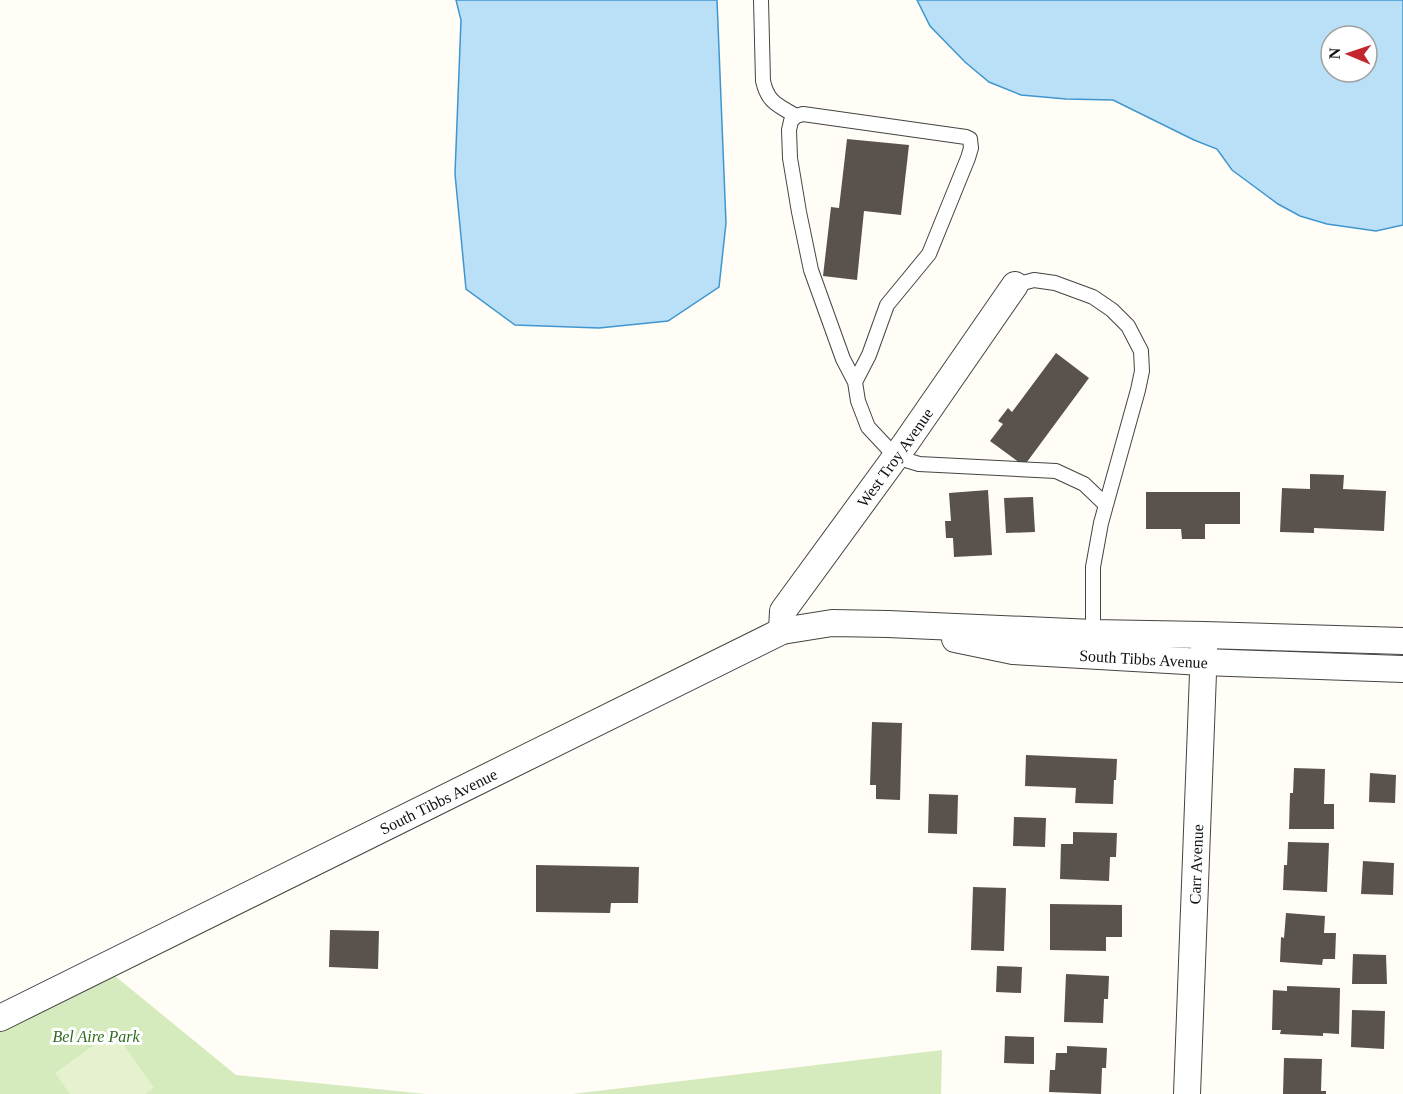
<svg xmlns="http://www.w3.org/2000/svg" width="1403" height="1094" font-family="'Times New Roman',serif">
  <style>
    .green { fill: #d5ebbd }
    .pitch { fill: #e6f2cf }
    .water { fill: #b9e0f7; stroke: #3f96cf; stroke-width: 1.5; fill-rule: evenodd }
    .building { fill: #5a524d }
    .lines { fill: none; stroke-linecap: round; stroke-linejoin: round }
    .service-casing { stroke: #444; stroke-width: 16 }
    .minor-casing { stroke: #444; stroke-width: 28 }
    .service { stroke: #fff; stroke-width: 14 }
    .minor { stroke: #fff; stroke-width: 26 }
    .labels { text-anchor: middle; stroke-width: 6; stroke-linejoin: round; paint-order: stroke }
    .street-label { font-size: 16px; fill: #111; stroke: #fff }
    .park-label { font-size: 16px; font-style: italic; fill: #2f6b1f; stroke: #fff }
  </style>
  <rect width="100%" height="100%" fill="#fffdf5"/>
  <path class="green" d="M104,967L236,1075L426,1094H0V1018Z
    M942,1050L941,1094H572Z"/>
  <path class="pitch" d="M114,1031L154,1088L145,1094H70L55,1073Z"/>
  <path class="water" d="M456,0H717L726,223L719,287L668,321L599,328L515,325L466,289L455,174L461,20Z
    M917,0H1403V225L1376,231L1327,224L1300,216L1278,204L1232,170L1217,149L1194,140L1113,100L1066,99L1021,95L989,82L965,62L930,26ZM1331,36H1367V72H1331Z"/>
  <path class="building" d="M847,139L909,145L901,215L864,211L857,280L823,276L831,207L839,208Z
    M1056,353L1089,378L1024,466L990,441L1003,424L998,421L1008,408L1012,412Z
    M1310,474L1344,475L1343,489L1386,491L1384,531L1314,528V533L1280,532L1282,488L1310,489Z
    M988,490L992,555L954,557L953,538H946L945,521H951L949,493Z
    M1146,492H1240V524H1205V539H1182L1181,529H1146Z
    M1033,497L1035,532L1006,533L1004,498Z
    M872,722L902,723L900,800L876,799V785H870Z
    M1026,755L1117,759L1116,780H1114L1113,804L1075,803L1076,788L1025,786Z
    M1294,768L1325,769L1324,804H1334V829H1289L1290,793H1293Z
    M1370,773L1396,775L1395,803L1369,802Z
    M929,794L958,795L957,834L928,833Z
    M1014,817L1046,818L1045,847L1013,846Z
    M1073,832L1117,833L1116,857H1110L1109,881L1060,879L1061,844H1073Z
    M1288,842L1329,843L1327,892L1283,890L1284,865H1287Z
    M1363,861L1394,863L1393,895L1361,894Z
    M536,865L639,867L638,903H611L610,913L536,912Z
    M973,887L1006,888L1004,951L971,950Z
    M1050,904L1122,905V937H1106V951L1050,950Z
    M1286,913L1325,916L1324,933H1336L1335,959H1323L1322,965L1280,962L1281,937L1284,938Z
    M330,930L379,931L378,969L329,967Z
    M1353,954L1386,955L1387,984H1352Z
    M997,966L1022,967L1021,993L996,992Z
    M1066,974L1109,976L1108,999H1104L1103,1023L1064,1022Z
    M1287,986L1340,988L1339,1034L1323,1033V1036L1280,1034L1281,1030H1272L1273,990L1287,991Z
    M1352,1010L1385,1011L1384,1049L1351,1047Z
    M1005,1036L1034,1037V1064L1004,1063Z
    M1067,1046L1107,1048L1106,1068H1102L1101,1094L1049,1092L1050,1070H1055L1056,1053H1067Z
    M1284,1058L1322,1059L1321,1091H1326V1094H1283Z"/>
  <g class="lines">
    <defs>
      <path id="service" d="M761,0L763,81C768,103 778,105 796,116
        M1015,285L1034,280L1055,283L1093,297L1112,310L1128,326L1141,351L1142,371L1138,390L1101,523L1093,567V633
        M855,382L869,355L887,305L929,254L968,158L971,148L970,139L966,137L803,114L796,116L791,121L789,130L790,158L799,212L811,270L843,359L855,382L858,401L868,427L896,457L919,464L1056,471L1084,484L1106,505"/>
      <g id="minor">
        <path id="s1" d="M782,631L783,611L905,444L1015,285"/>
        <path id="s2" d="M955,639L1013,651L1203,662L1403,669"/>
        <path id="s3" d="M0,1018L782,631L832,623L888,624L1093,633L1204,635L1403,641"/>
        <path id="s4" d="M1187,1094L1204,647"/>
      </g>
    </defs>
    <use href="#service" class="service-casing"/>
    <use href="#minor" class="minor-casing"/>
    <use href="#service" class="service"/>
    <use href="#minor" class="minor"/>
  </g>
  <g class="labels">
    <g class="street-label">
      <text dy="6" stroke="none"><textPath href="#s1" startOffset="210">West Troy Avenue</textPath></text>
      <text dy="6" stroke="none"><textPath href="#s2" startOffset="190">South Tibbs Avenue</textPath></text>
      <text dy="6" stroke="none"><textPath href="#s3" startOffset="489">South Tibbs Avenue</textPath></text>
      <text dy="6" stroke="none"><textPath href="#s4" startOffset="230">Carr Avenue</textPath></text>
    </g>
    <g class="park-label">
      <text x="96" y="1042">Bel Aire Park</text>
    </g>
  </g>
  <g transform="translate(1349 54) rotate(272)"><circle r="28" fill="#ffffff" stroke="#a0a0a0" stroke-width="1.5"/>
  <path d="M0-4.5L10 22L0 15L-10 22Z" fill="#c4262e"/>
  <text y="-9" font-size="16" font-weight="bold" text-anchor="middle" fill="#111111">N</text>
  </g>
</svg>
